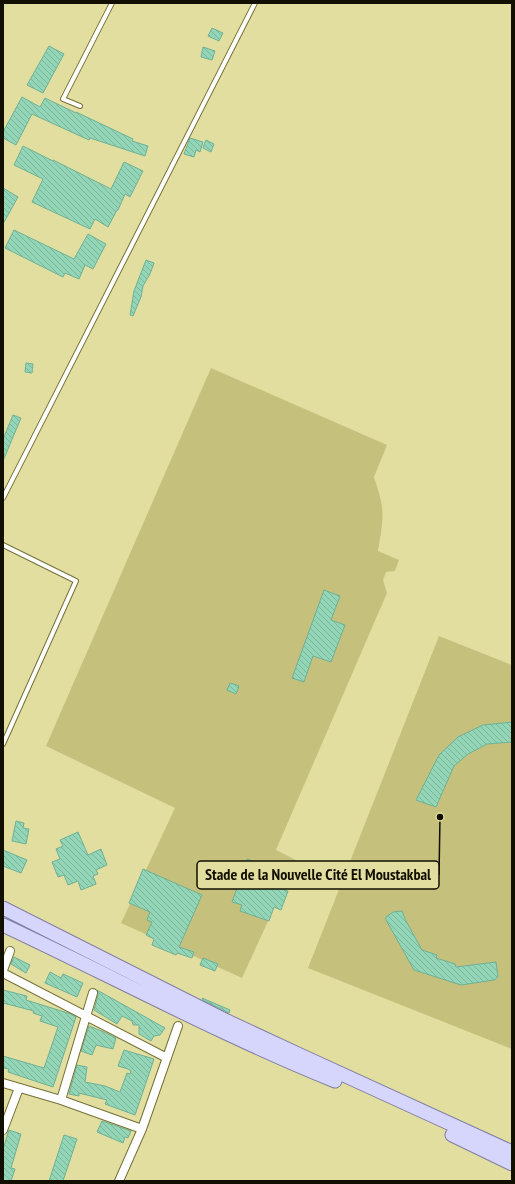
<svg xmlns="http://www.w3.org/2000/svg" width="515" height="1184" font-family="'PT Sans Narrow',sans-serif">
  <style>
    .green { fill: #c5c07c }
    .building { fill: url(#building-back-hatch); stroke: #6fb194 }
    .lines { fill: none; stroke-linecap: round; stroke-linejoin: round }
    .service-casing { stroke: #757136; stroke-width: 6 }
    .minor-casing { stroke: #757136; stroke-width: 10 }
    .primary-casing { stroke: #807ea4; stroke-width: 15 }
    .service { stroke: #fff; stroke-width: 4 }
    .minor { stroke: #fff; stroke-width: 8 }
    .primary { stroke: #d6d6fd; stroke-width: 13 }
    .leader { fill: none; stroke: #120f00; stroke-width: 1.5 }
    .callout-dot { fill: #120f00; stroke: #e2dea0; stroke-width: 1.5 }
    .callout { fill: #e2dea0; stroke: #120f00; stroke-width: 1.5 }
    .callout-label { font-size: 16px; text-anchor: middle; font-weight: bold; fill: #120f00 }
  </style>
  <defs>
    <pattern id="building-back-hatch" width="6" height="6" patternUnits="userSpaceOnUse"><rect width="6" height="6" fill="#92d5b7"/><path d="M-1 5l2 2M0 0l6 6M5-1l2 2" fill="none" stroke="#7db69c"/></pattern>
  </defs>
  <rect width="100%" height="100%" fill="#e2dea0"/>
  <path class="green" d="M211,368L387,445L374,477C377,487 381,497 382,507C384,522 380,537 378,551L399,560L395,571L386,572L383,580L387,593L276,850L296,860L242,978L121,923L175,808L46,746Z
    M439,636L512,665V1049L308,968Z"/>
  <path class="building" d="M212,28L223,33L219,41L208,36Z
    M49,46L64,54L43,93L27,85Z
    M203,47L215,51L212,60L201,57Z
    M22,97L40,107L45,98L76,113V112L133,139L132,141L148,146L145,156L90,138L89,140L32,114L16,145L3,138V132Z
    M190,138L203,142L200,152L196,150L194,157L184,154Z
    M206,140L214,144L211,152L203,148Z
    M23,146L53,161V160L111,189L124,162L143,171L130,197L125,194L118,210H117L108,227L95,219L90,229L32,202L43,179L14,165Z
    M3,188L18,197L3,224Z
    M14,230L74,259L88,234L106,244L93,269L85,265L79,279L65,273L63,277L5,248Z
    M146,260L154,263L150,274L143,286L141,297L133,316L130,315L134,291Z
    M26,363L33,364L32,373L25,372Z
    M13,415L21,418L3,461V439Z
    M324,590L340,596L331,620L345,625L331,662L313,656L304,682L292,678Z
    M230,683L239,686L236,694L227,690Z
    M512,722V742L487,744L468,754L454,766L436,807L416,800L439,755L458,737L483,725Z
    M16,821L24,823L23,828L29,829L26,844L12,841Z
    M78,832L88,855L101,849L107,865L96,870L98,874L93,876L96,884L81,890L78,881L68,885L64,875L58,877L52,862L60,859L56,849L63,846L60,840Z
    M3,850L27,860L21,873L3,866Z
    M247,859L290,874L284,890L288,891L281,910L274,907L269,921L240,911L242,905L232,902Z
    M143,869L202,895L179,947L194,952L192,958L177,953L176,955L152,945L154,939L146,935L152,922L147,920L150,912L129,903Z
    M402,911L406,921L422,950L437,955L436,958L455,964L456,967L496,962L498,977L494,980L461,985L414,970L386,920V917L393,912Z
    M14,957L30,965L26,973L11,964Z
    M203,958L218,964L215,971L200,965Z
    M50,972L61,978L63,974L83,983L77,997L45,983Z
    M3,990L27,996L26,1000L71,1014L76,1017L53,1087L8,1072L9,1069L3,1068V1056L44,1068L58,1027L40,1021L42,1016L33,1013L34,1011L3,1003Z
    M97,990L165,1028L160,1035L154,1036L151,1041L139,1034V1025H133L132,1021L122,1016L117,1024L94,1010L98,995Z
    M202,998L230,1010L229,1013L203,1000Z
    M89,1026L104,1032L116,1038L113,1049L96,1045L92,1055L81,1051Z
    M124,1050L154,1059L135,1115L105,1104L107,1100L79,1093V1096L69,1094L77,1065L87,1067L85,1082L105,1086L120,1092L127,1073L130,1074L131,1071L128,1069L118,1066Z
    M102,1121L131,1131L128,1138L125,1137L123,1143L97,1132Z
    M9,1130L21,1134L11,1168L15,1169L11,1181H3V1149Z
    M64,1135L77,1139L63,1181H49Z"/>
  <g class="lines">
    <defs>
      <path id="service" d="M80,106L63,99L112,3
        M3,498L255,3
        M3,545L76,581L3,744"/>
      <path id="minor" d="M3,970L10,951
        M3,973L167,1058
        M3,1083L61,1100L142,1129L178,1026
        M61,1100L93,993
        M3,1130L19,1088
        M119,1181L142,1129"/>
      <path id="primary" d="M3,908L227,1021L300,1055L512,1152
        M3,925C114,977 221,1035 335,1081
        M452,1135L512,1164"/>
    </defs>
    <use href="#service" class="service-casing"/>
    <use href="#minor" class="minor-casing"/>
    <use href="#primary" class="primary-casing"/>
    <use href="#service" class="service"/>
    <use href="#minor" class="minor"/>
    <use href="#primary" class="primary"/>
  </g>
  <path class="leader" d="M440 817L439 875"/>
  <circle class="callout-dot" cx="440" cy="817" r="4"/>
  <rect class="callout" x="197" y="861" width="242" height="28" rx="4"/>
  <g class="callout-label">
    <text x="318" y="880">Stade de la Nouvelle Cité El Moustakbal</text>
  </g>
  <rect width="515" height="1184" fill="none" stroke="#120f00" stroke-width="8"/>
</svg>
